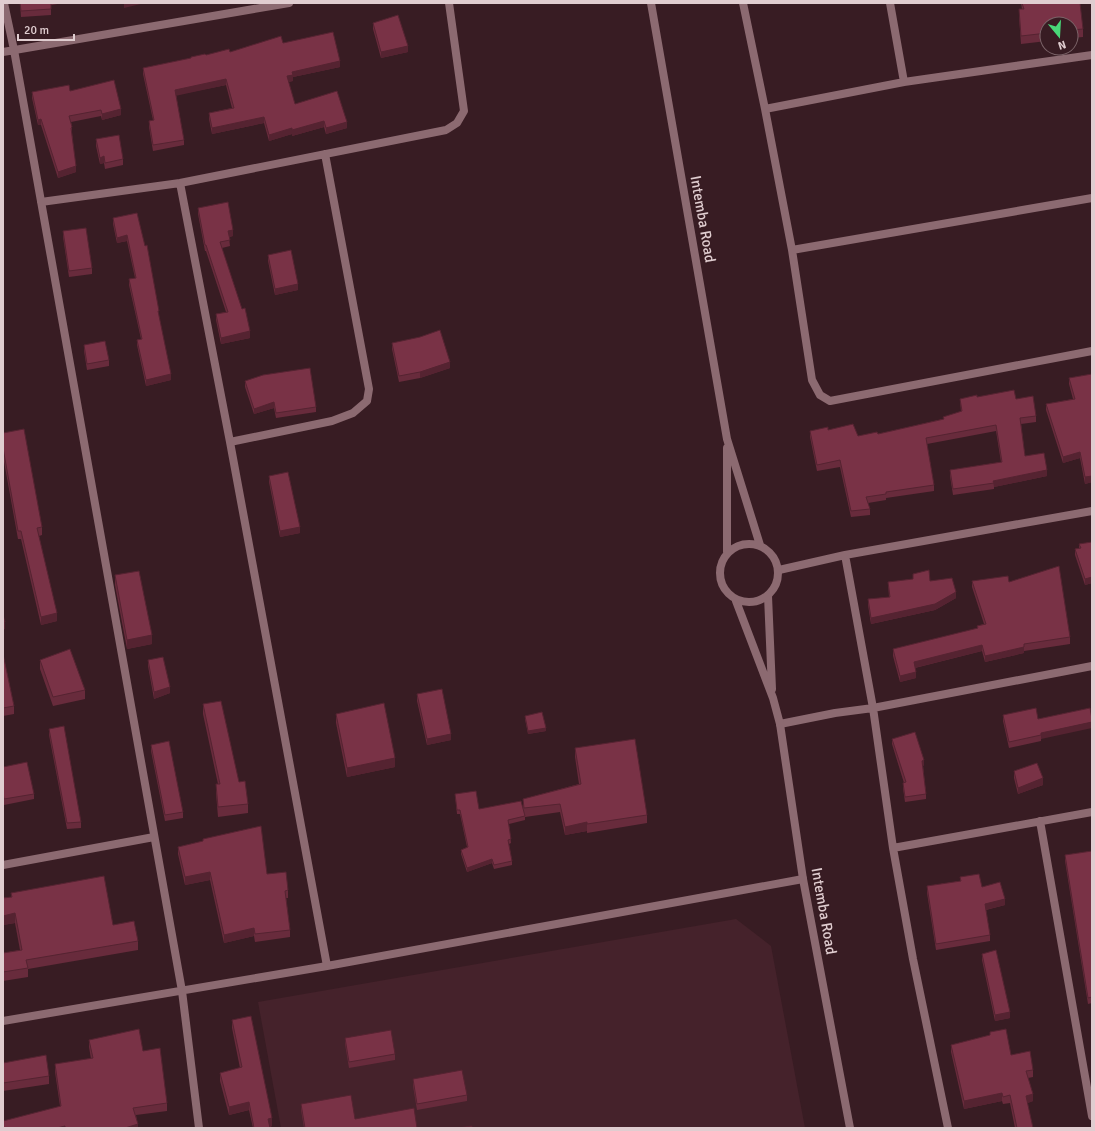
<svg xmlns="http://www.w3.org/2000/svg" width="1095" height="1131" font-family="Signika,sans-serif">
  <style>
    .built { fill: #45222b }
    .lines { fill: none; stroke-linecap: round; stroke-linejoin: round }
    .minor { stroke: #8c6a71; stroke-width: 8 }
    .tertiary { stroke: #8c6a71; stroke-width: 8 }
    .wall { fill: #682b3c }
    .shaded-wall { fill: #552331 }
    .building { fill: #793246; stroke: #552331 }
    .labels { text-anchor: middle; stroke-width: 3; stroke-linejoin: round; paint-order: stroke }
    .street-label { font-size: 15px; fill: #e0cdd0; stroke: #381c23 }
  </style>
  <rect width="100%" height="100%" fill="#381c23"/>
  <path class="built" d="M736,919L771,946L805,1128H281L258,1002Z"/>
  <g class="lines">
    <path class="minor" d="M4,3L14,50L182,991L199,1128
      M743,3L765,109L792,250L812,380L820,395L830,401L1092,351
      M890,3L904,82
      M3,52L289,3
      M765,109L904,82L1092,55
      M180,183L230,442L327,966
      M41,202L180,183L446,130L457,123L464,111L449,3
      M792,250L1092,198
      M230,442L332,421L353,413L367,401L369,389L325,154
      M845,555L873,708L893,848L913,959L948,1128
      M779,570L845,555L1092,511
      M780,724L835,713L873,708L1092,666
      M1040,821L1092,1116
      M893,848L1092,812
      M3,865L154,837
      M3,1021L327,966L803,879"/>
    <path class="tertiary" d="M651,3L727,439L760,545
      M727,448V552
      M720 573a29 29 0 1 1 58 0a29 29 0 1 1-58 0Z
      M768,596L772,689
      M736,601L773,698L780,724L803,879L850,1128"/>
  </g>
  <path class="wall" d="M20,3H64L51,5V15L21,17Z
    M1021,3H1074L1083,29V37L1071,38V24H1047V41L1021,44L1019,17V9H1022Z
    M373,23L408,52L381,58L373,29Z
    M283,43L340,67L293,77V81L288,82L295,104L347,128L326,134L324,127L292,136V134L269,141L264,123L212,134L209,119V113L232,108L226,85L176,95L184,140V145L153,151L149,127V121L153,120L143,74V68L191,58L206,55L230,52Z
    M70,91L121,115L102,120L101,116L71,122L72,127V133L76,172L58,178L41,125H38L32,98V92Z
    M96,139L123,159V165L105,169L104,163L100,164L96,146Z
    M198,208L233,236L229,237L230,246L222,248L250,338L221,344L216,320V314L226,312L206,251H205L198,214Z
    M137,213L159,317L171,380L146,386L137,345V340L141,339L129,285V279L135,278L127,241L117,243L113,224V218Z
    M63,231L92,268V274L69,277L63,237Z
    M268,255L298,290L275,295L268,261Z
    M392,343L450,368L420,378L399,382L392,349Z
    M84,345L109,360V366L87,370L84,351Z
    M1092,374V482L1085,484L1080,458L1063,463L1046,410V404L1073,399L1069,384V378Z
    M245,381L316,407V412L276,418L274,408L254,414L245,387Z
    M977,397L1016,399L1036,416V422L1021,424L1025,456L1047,476L994,487V489L953,495L950,476V470L1001,462L996,431L927,444L934,485V491L886,498V500L868,503L870,509V515L851,517L840,467L817,471L810,437V431L828,430L858,436L878,434L943,419L961,412L960,399Z
    M3,433L42,527V535L39,536L57,621L41,625L21,539H18L3,456Z
    M269,476L300,533L280,537L269,482Z
    M1092,542V583L1085,585L1075,555V549L1079,548V544Z
    M913,574L930,581L956,598L935,610L871,624L868,605V599L889,597L888,582L913,579Z
    M115,575L152,644L127,649L115,585Z
    M972,581L1009,582L1070,637V644L1024,651V653L985,662L982,651L915,668L916,678L900,682L893,656V649L977,629V626L984,624L972,587Z
    M3,654L14,706V714L3,716Z
    M40,660L85,690V699L53,706L40,669Z
    M148,660L170,693L154,699L148,666Z
    M417,694L451,740L427,745L417,701Z
    M203,704L239,782L248,804V813L218,817L216,793V784H218L203,714Z
    M1090,708L1041,739V741L1009,748L1003,721V715L1038,719Z
    M336,714L395,767L347,777L336,723Z
    M525,716L546,731L528,734L525,719Z
    M49,729L81,822V828L67,829L49,735Z
    M892,739L924,765L923,766L926,794V799L905,802L903,788V783H904L892,744Z
    M151,745L183,812V818L165,821L151,751Z
    M575,748L647,815V823L587,833V831L565,835L560,812L525,817V820L509,824L511,843L509,844L512,861V865L494,869L492,863L467,872L461,854V850L467,847L460,814H457L455,794L479,809L523,807V799L579,784L575,757Z
    M3,767L34,794V799L4,805L3,798Z
    M1014,771L1043,785L1018,794L1014,778Z
    M203,839L267,874L288,890V898H286L290,930V937L255,942L254,936L224,943L210,880L185,885L178,854V847L203,841Z
    M1092,851V1003L1088,1004L1065,861V855Z
    M960,877L982,887L1005,905L986,910L990,935V941L936,950L927,893V886L960,881Z
    M11,893L113,925L138,941V950L28,969V977L3,981V953L20,950L15,923L3,925V898L11,897Z
    M982,954L1010,1018L995,1021L982,960Z
    M232,1020L272,1126L270,1127V1128H253L249,1110L229,1115L220,1081V1073L240,1068L232,1028Z
    M990,1032L1011,1055L1033,1070V1077L1028,1078L1033,1101L1027,1103L1033,1128H1015L1010,1103L1003,1104L1002,1101L964,1109L951,1052V1045L990,1035Z
    M345,1038L395,1054V1060L349,1068L345,1044Z
    M89,1040L143,1051L167,1103V1111L136,1115L138,1128H3L60,1106L55,1072V1064L91,1059L89,1047Z
    M3,1063L49,1076V1084L3,1091Z
    M413,1079L467,1095V1101L417,1110L413,1086Z
    M301,1104L355,1119L417,1128H304L301,1110Z"/>
  <path class="shaded-wall" d="M124,3H145L124,8Z
    M408,46V52L381,58V52Z
    M340,61V67L293,77V81L287,82V76L292,72Z
    M226,79V85L175,96V90Z
    M121,109V115L102,120V114Z
    M264,117V123L212,134V128Z
    M41,119V125H38V120Z
    M324,121V127L292,136V130Z
    M347,122V128L326,134V128Z
    M292,128V134L269,141V135Z
    M104,156V163L100,164V158Z
    M76,166V172L58,178V172Z
    M233,230V236L228,237V231Z
    M127,235V241L117,243V238Z
    M298,284V290L275,295V289Z
    M250,331V338L221,344V338Z
    M450,362V368L420,378V372Z
    M171,374V380L146,386V380Z
    M274,402V408L254,414V409Z
    M1080,452V458L1063,463V457Z
    M1047,470V476L994,487L993,481Z
    M1092,476V482L1085,484V477Z
    M300,527V533L280,537V531Z
    M1092,577V583L1085,585V579Z
    M956,592V598L935,610L871,624V618Z
    M57,613V621L41,625V617Z
    M3,622H5V629L3,630Z
    M152,635V644L127,649V640Z
    M982,645V651L914,668V662Z
    M1024,647V653L985,662V656Z
    M916,672V678L900,682V676Z
    M170,687V693L154,699V692Z
    M1092,722V728L1041,739V733Z
    M546,728V731L528,734V731Z
    M451,734V740L427,745V739Z
    M395,758V767L347,777V768Z
    M924,760V765L922,766V761Z
    M1043,778V785L1018,794V788Z
    M587,822V831L565,835V827Z
    M492,859V863L467,872V868Z
    M210,872V880L185,885V877Z
    M1005,899V905L985,910V904Z
    M15,913V923L3,925V916Z
    M254,928V936L224,943V935Z
    M1010,1012V1018L995,1021V1015Z
    M1002,1093V1101L964,1109V1101Z
    M1033,1094V1101L1026,1104V1096Z
    M249,1102V1110L229,1115V1107Z
    M272,1118V1126L268,1127V1119Z
    M138,1124V1128H125Z
    M65,1126V1128H57Z"/>
  <path class="building" d="M20,3H51V9L21,11Z
    M1022,3H1080L1083,29L1071,30V24H1047V33L1021,36L1019,9H1024Z
    M398,15L408,46L381,52L373,23Z
    M333,32L340,61L292,72L293,75L287,76L295,104L337,91L347,122L326,128L324,121L292,130V128L269,135L264,117L212,128L209,113L234,108L226,79L175,90L184,140L153,145L149,121L154,120L143,68L191,58V57L205,54L206,55L229,49L230,52L281,36L283,43Z
    M114,80L121,109L102,114L101,110L69,116L72,127L71,128L76,166L58,172L41,119L38,120L32,92L69,85L70,91Z
    M119,135L123,159L105,163L104,156L100,158L96,139Z
    M228,202L233,230L228,231L230,240L220,242L242,309L245,308L250,331L221,338L216,314L228,312L206,245H205L198,208Z
    M137,213L145,246L147,245L159,311H158L171,374L146,380L137,340L142,339L129,279L136,278L127,235L117,238L113,218Z
    M86,228L92,268L69,271L63,231Z
    M291,250L298,284L275,289L268,255Z
    M440,330L450,362L420,372L399,376L392,343L420,337Z
    M105,341L109,360L87,364L84,345Z
    M310,368L316,407L276,413L274,402L254,409L245,381L263,375Z
    M1092,374V476L1085,477L1080,452L1063,457L1046,404L1075,399L1069,378Z
    M1014,390L1016,399L1033,396L1036,416L1020,418L1025,456L1044,453L1047,470L993,481L994,483L953,489L950,470L1002,462L996,425L926,438L934,485L886,492V494L866,497L870,509L851,511L840,460L817,465L810,431L828,427V430L853,424L858,436L877,432L878,434L944,419L943,417L962,411L960,399L977,395V397Z
    M24,429L42,527L37,528L57,613L41,617L21,531H18L3,448V433Z
    M288,472L300,527L280,531L269,476Z
    M1092,542V577L1085,579L1075,549L1081,548L1079,544Z
    M1059,566L1070,637L1024,644V647L985,656L982,645L914,662L916,672L900,676L893,649L978,628L977,626L986,624L972,581L1008,576L1009,582Z
    M929,570L930,581L952,578L956,592L935,604L871,618L868,599L890,597L888,582L913,579V574Z
    M139,571L152,635L127,640L115,575Z
    M3,615L5,622H3Z
    M70,649L85,690L53,697L40,660Z
    M3,654L14,706L3,708Z
    M163,657L170,687L154,692L148,660Z
    M442,689L451,734L427,739L417,694Z
    M221,701L239,782L245,781L248,804L218,807L216,784H220L203,704Z
    M384,703L395,758L347,768L336,714Z
    M1036,708L1038,719L1090,708L1092,719V722L1041,733V735L1009,742L1003,715Z
    M542,712L546,728L528,731L525,716Z
    M64,726L81,822L67,823L49,729Z
    M915,732L924,760L922,761L926,794L905,797L903,783L906,782L892,739Z
    M635,739L647,815L587,824V822L565,827L560,804L524,808L523,799L581,784L575,748Z
    M169,741L183,812L165,815L151,745Z
    M27,762L34,794L4,799L3,793V767Z
    M1037,763L1043,778L1018,788L1014,771Z
    M476,791L479,809L521,801L525,816L508,820L511,839L508,840L512,861L494,865L492,859L467,868L461,850L468,847L460,810H457L455,794Z
    M261,826L267,874L286,872L288,890L285,891L290,930L255,934L254,928L224,935L210,872L185,877L178,847L203,841V839Z
    M1092,851V997L1088,998L1065,855Z
    M979,874L982,887L1000,882L1005,899L985,904L990,935L936,944L927,886L961,881L960,877Z
    M104,876L113,925L134,921L138,941L26,960L28,968L3,972V953L22,950L15,913L3,916V898L12,897L11,893Z
    M996,950L1010,1012L995,1015L982,954Z
    M251,1016L272,1118L268,1119L270,1128H254L249,1102L229,1107L220,1073L242,1067L232,1020Z
    M139,1029L143,1051L160,1048L167,1103L133,1108L138,1124L125,1128H65V1126L57,1128H3V1121L61,1106L55,1064L93,1058L89,1040Z
    M1006,1029L1011,1055L1030,1051L1033,1070L1026,1071L1033,1094L1026,1096L1033,1128H1017L1010,1095L1003,1097L1002,1093L964,1101L951,1045L990,1035V1032Z
    M391,1030L395,1054L349,1062L345,1038Z
    M46,1055L49,1076L3,1083V1063Z
    M462,1070L467,1095L417,1104L413,1079Z
    M351,1095L355,1119L414,1108L417,1128H305L301,1104Z
    M472,1126V1128H458Z"/>
  <g class="labels">
    <g class="street-label">
      <text transform="translate(703 219) rotate(80)" y="5">Intemba Road</text>
      <text transform="translate(824 911) rotate(80)" y="5">Intemba Road</text>
    </g>
  </g>
  <rect width="1095" height="1131" fill="none" stroke="#e0cdd0" stroke-width="8"/>
  <g transform="translate(1059 36) rotate(162)"><circle r="19" fill="#381c23" stroke="#7b6368"/>
  <path d="M0-3L7 15L0 10L-7 15Z" fill="#49d778"/>
  <text y="-6" font-size="11" font-weight="bold" text-anchor="middle" fill="#e0cdd0">N</text>
  </g>
  <path d="M18 34v6h56v-6" fill="none" stroke="#e0cdd0" stroke-width="2"/>
  <text x="24" y="34" font-size="12" fill="#e0cdd0" stroke="#381c23" stroke-width="3" paint-order="stroke">20 m</text>
</svg>
